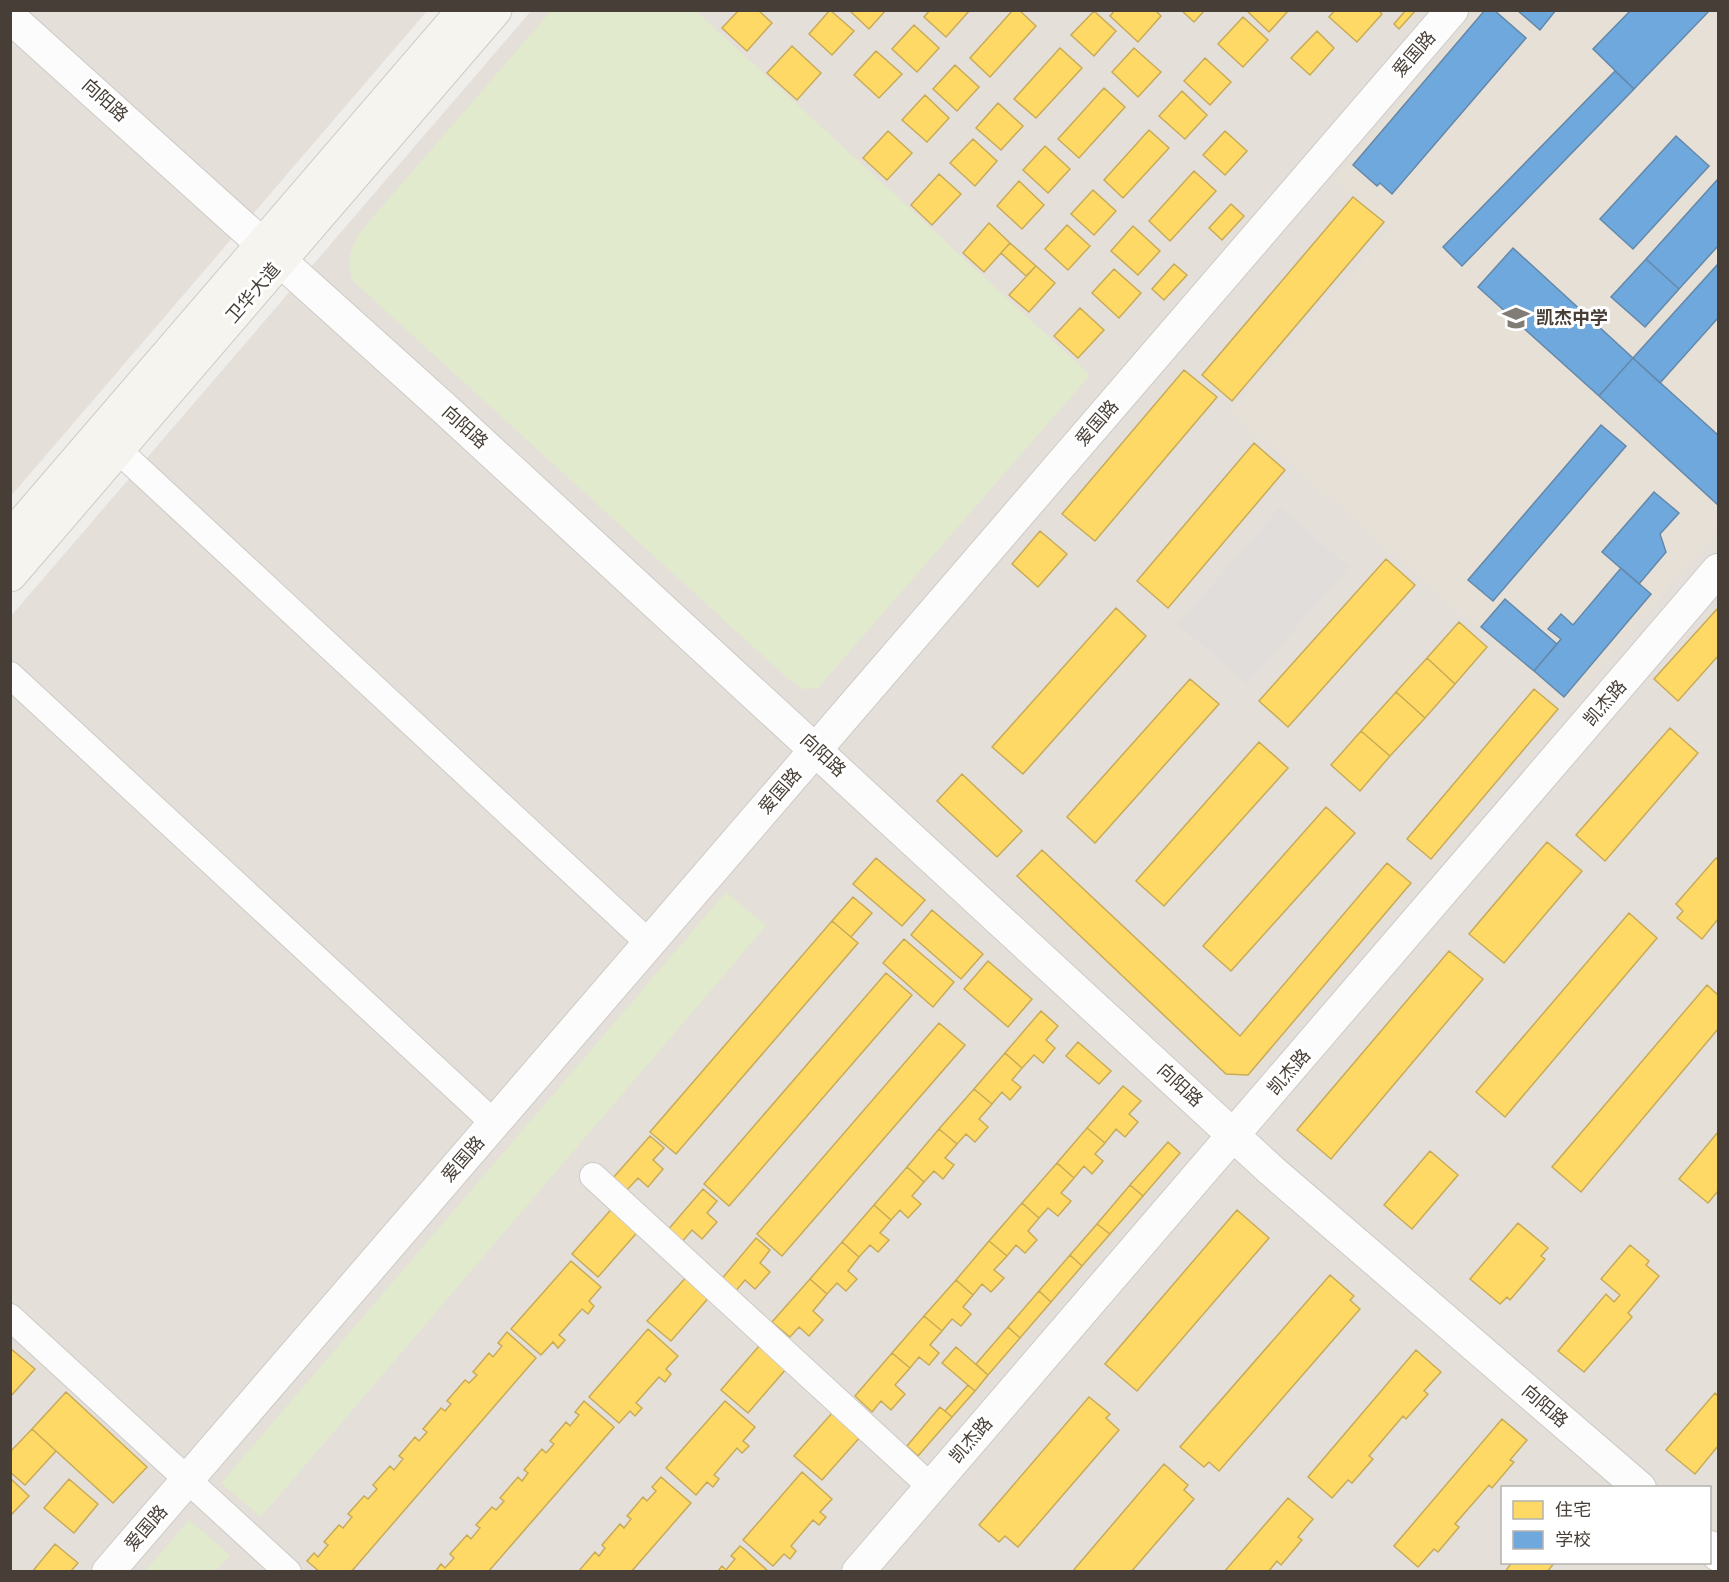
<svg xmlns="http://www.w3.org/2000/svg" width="1729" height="1582" font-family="Signika,'Noto Sans SC',sans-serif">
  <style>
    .residential { fill: #e4dfd8; fill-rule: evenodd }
    .education { fill: #e7e0d7 }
    .green { fill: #e1eacc }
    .parking { fill: #e0dddb }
    .homes { fill: #ffd966; stroke: #c8ab58; stroke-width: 1.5 }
    .schools { fill: #6fa8dc; stroke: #6388aa; stroke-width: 1.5 }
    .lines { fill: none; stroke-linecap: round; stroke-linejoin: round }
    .minor-casing { stroke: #cdcac7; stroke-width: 28 }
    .tertiary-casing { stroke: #cdcac7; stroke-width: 34 }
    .secondary-casing { stroke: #cfcac2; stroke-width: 35 }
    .minor { stroke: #fdfcfc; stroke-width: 26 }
    .tertiary { stroke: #fdfcfc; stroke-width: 32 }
    .secondary { stroke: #f6f4ef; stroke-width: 33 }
    .labels { text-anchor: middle; stroke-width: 6; stroke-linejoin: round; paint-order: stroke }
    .street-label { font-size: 18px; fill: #473f37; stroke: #fff }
    .poi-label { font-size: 18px; font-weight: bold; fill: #473f37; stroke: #fff; text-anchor: start }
  </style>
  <rect width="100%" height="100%" fill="#f0eeeb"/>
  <path class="residential" d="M11,11H427L11,496Z
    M531,11H1718V1571L11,1572V616ZM1502,1488H1710V1562H1502Z"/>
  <path class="education" d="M1481,11H1718V529L1566,705L1231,411L1392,228L1335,178Z"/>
  <path class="green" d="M551,11H696L1090,375L818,688L803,689L785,676L352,280C346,261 350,249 360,232Z
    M726,892L766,926L261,1517L221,1483Z
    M189,1520L230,1555L216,1571H145Z"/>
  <path class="parking" d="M1280,507L1349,567L1247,684L1178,624Z"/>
  <path class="homes" d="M739,10H758L772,23L747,51L722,28Z
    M830,10L854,31L832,55L809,34Z
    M849,10H886L869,29Z
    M930,10H970L946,37L924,17Z
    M1013,10H1019L1036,26L990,77L970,58Z
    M1115,10H1155L1161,16L1138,42L1110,16Z
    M1181,10H1205L1194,22Z
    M1246,10H1289L1269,32Z
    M1335,10H1378L1382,14L1357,42L1329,17Z
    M1406,10H1416L1399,29L1394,24Z
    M1094,11L1116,31L1094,56L1071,35Z
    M1243,17L1268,40L1243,67L1218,44Z
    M914,25L939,48L917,72L892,49Z
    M1317,31L1334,48L1310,75L1291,58Z
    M792,46L821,73L797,100L767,73Z
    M1060,48L1082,68L1036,118L1014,99Z
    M1134,48L1161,72L1138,97L1112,72Z
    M876,51L902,74L879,98L854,75Z
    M1205,58L1231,82L1210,105L1184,81Z
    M955,65L979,87L957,111L933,89Z
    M1104,88L1125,107L1079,158L1058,139Z
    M1182,91L1207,115L1185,139L1159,116Z
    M925,95L949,118L927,142L902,120Z
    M998,103L1023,126L1001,150L976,128Z
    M1149,130L1169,148L1123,198L1104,180Z
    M888,131L912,153L887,180L863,158Z
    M1225,131L1247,151L1225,175L1203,155Z
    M973,139L997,161L975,186L950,163Z
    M1045,146L1070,169L1048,193L1023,170Z
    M1194,171L1216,191L1170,241L1149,221Z
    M939,174L961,194L932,225L911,205Z
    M1019,181L1044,205L1022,229L997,206Z
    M1093,190L1116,211L1094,235L1071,214Z
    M1353,197L1384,222L1232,401L1202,375Z
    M1231,204L1244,216L1222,240L1209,228Z
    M989,223L1010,243L984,272L963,253Z
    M1067,225L1090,246L1068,270L1045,249Z
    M1133,226L1160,251L1138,275L1111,251Z
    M1010,243L1036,266L1026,276L1001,253Z
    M1174,264L1187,275L1164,300L1152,289Z
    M1036,266L1055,283L1029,312L1009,295Z
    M1114,269L1141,293L1119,318L1092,293Z
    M1080,308L1104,330L1078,358L1054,336Z
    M1184,370L1217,397L1095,541L1062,514Z
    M1254,443L1285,470L1168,608L1137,581Z
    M1040,531L1067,554L1038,587L1012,564Z
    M1386,559L1415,585L1288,727L1259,701Z
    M1116,608L1146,636L1023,774L992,747Z
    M1718,608V656L1678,701L1654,679Z
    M1459,622L1487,647L1455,684L1427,658Z
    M1427,658L1455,684L1425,718L1396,692Z
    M1190,679L1219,704L1095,843L1067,817Z
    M1534,689L1558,709L1431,859L1407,839Z
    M1396,692L1425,718L1390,756L1361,731Z
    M1670,728L1698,753L1605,861L1576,835Z
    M1361,731L1390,756L1360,791L1331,765Z
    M1259,742L1288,768L1164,906L1136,881Z
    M962,774L1022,831L997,857L937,801Z
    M1326,807L1355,833L1231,971L1203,946Z
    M1547,842L1582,871L1504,963L1469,934Z
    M1042,850L1240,1036L1387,863L1411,883L1248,1075L1226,1074L1017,876Z
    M876,858L925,900L902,926L853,884Z
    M1716,858L1718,860V919L1702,939L1677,918L1683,911L1676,904Z
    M853,897L872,913L851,937L832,921Z
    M932,910L983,954L961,979L911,935Z
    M1629,913L1657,938L1505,1117L1476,1092Z
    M832,921L858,943L676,1154L650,1132Z
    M904,939L954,982L933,1007L883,963Z
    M1449,951L1483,979L1331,1159L1297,1130Z
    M988,961L1032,999L1008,1027L964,989Z
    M886,973L912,995L729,1206L704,1184Z
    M1707,985L1718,995V1029L1581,1192L1552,1167Z
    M1041,1011L1058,1026L1046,1040L1055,1048L1043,1063L1034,1055L1022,1068L1005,1053Z
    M939,1023L965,1045L782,1256L757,1234Z
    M1078,1042L1111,1071L1099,1084L1066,1056Z
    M1005,1053L1022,1068L1012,1080L1021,1087L1010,1100L1002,1092L992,1104L974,1089Z
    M1123,1086L1141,1101L1129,1114L1138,1122L1125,1137L1116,1129L1105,1143L1087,1128Z
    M974,1089L992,1104L979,1119L988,1127L975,1142L966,1134L957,1144L939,1129Z
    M1087,1128L1105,1143L1095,1154L1103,1161L1092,1174L1084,1166L1074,1178L1057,1163Z
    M939,1129L957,1144L945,1158L954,1165L943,1179L934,1171L924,1182L907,1167Z
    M1718,1132V1191L1708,1203L1679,1179Z
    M650,1136L664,1148L653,1160L663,1169L648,1187L638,1178L627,1190L613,1178Z
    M1168,1142L1180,1153L1143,1196L1130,1185Z
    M1430,1151L1458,1175L1412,1229L1384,1205Z
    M1057,1163L1074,1178L1061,1193L1071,1201L1058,1216L1048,1208L1039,1218L1022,1203Z
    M907,1167L924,1182L912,1196L921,1204L908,1218L900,1210L891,1220L874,1205Z
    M1130,1185L1143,1196L1110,1234L1097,1224Z
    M703,1189L717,1201L707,1213L717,1222L702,1239L692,1230L681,1243L667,1231Z
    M1022,1203L1039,1218L1028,1231L1037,1240L1025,1253L1016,1245L1007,1256L989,1241Z
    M615,1205L641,1228L598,1277L572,1254Z
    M874,1205L891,1220L880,1233L889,1240L878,1252L870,1245L859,1257L842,1242Z
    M1237,1210L1269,1238L1137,1391L1105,1364Z
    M1518,1223L1548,1248L1541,1256L1545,1259L1510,1300L1507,1297L1500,1304L1470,1279Z
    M1097,1224L1110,1234L1082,1266L1070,1255Z
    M756,1238L770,1250L760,1263L770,1272L755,1289L745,1280L734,1293L720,1281Z
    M989,1241L1007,1256L994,1270L1004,1278L991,1292L982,1284L973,1295L956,1280Z
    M842,1242L859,1257L848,1271L857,1279L846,1291L837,1283L827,1294L810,1279Z
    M1630,1245L1649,1261L1646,1265L1659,1276L1628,1313L1632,1317L1584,1372L1558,1351L1606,1294L1614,1302L1620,1295L1601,1279Z
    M1070,1255L1082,1266L1051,1302L1039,1291Z
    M571,1261L601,1287L589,1301L594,1306L588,1314L582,1309L559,1335L565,1340L558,1348L553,1342L541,1355L511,1329Z
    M688,1275L711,1295L671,1341L647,1321Z
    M1330,1275L1354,1296L1350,1300L1360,1309L1219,1471L1209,1462L1204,1467L1180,1447Z
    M810,1279L827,1294L813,1311L823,1320L809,1336L799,1327L790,1337L772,1322Z
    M956,1280L973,1295L963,1307L971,1314L961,1326L952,1319L942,1331L924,1316Z
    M1039,1291L1051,1302L1020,1338L1008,1327Z
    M924,1316L942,1331L930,1345L939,1353L929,1365L919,1357L910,1368L892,1353Z
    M1008,1327L1020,1338L988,1375L976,1364Z
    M648,1329L678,1356L666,1369L671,1374L665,1382L659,1377L636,1403L642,1408L635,1416L630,1411L619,1423L589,1397Z
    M507,1332L536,1358L351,1572H320L307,1561L314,1553L318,1557L328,1545L324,1542L339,1525L343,1528L352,1517L348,1514L364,1496L368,1499L377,1489L373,1485L390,1466L394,1470L403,1459L399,1456L415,1437L419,1441L427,1432L423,1429L441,1408L445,1411L451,1404L447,1401L465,1380L469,1383L477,1375L473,1372L489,1353L493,1357L502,1346L498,1343Z
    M759,1346L786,1369L748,1413L721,1390Z
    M956,1347L988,1375L975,1391L942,1363Z
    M10,1348L35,1369L10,1397Z
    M1416,1350L1441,1372L1424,1391L1428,1394L1406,1419L1403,1416L1369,1456L1373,1459L1352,1483L1348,1480L1332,1498L1308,1477Z
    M892,1353L910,1368L895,1385L905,1394L891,1410L881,1401L872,1412L855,1396Z
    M968,1385L975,1391L952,1417L945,1411Z
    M66,1392L147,1467L113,1503L32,1429Z
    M1715,1393L1718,1396V1446L1695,1474L1666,1450Z
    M1089,1397L1110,1414L1106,1418L1119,1430L1018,1547L1005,1536L999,1542L979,1525Z
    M584,1401L614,1427L488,1572H435L441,1564L445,1568L454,1558L450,1554L467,1535L471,1539L480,1528L476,1525L492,1507L496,1510L504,1501L500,1498L518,1477L522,1481L528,1473L524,1470L542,1449L546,1453L554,1444L550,1441L566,1422L570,1426L579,1415L575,1412Z
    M725,1401L755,1427L743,1441L749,1446L742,1453L737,1448L714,1475L719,1479L713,1487L707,1482L696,1495L666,1468Z
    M940,1407L952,1417L918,1456L907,1446Z
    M833,1412L861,1436L822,1480L794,1456Z
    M1502,1419L1527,1440L1510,1460L1514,1462L1492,1488L1489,1485L1455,1524L1459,1527L1438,1552L1434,1549L1418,1567L1394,1546Z
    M32,1429L56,1451L25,1485L10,1472V1452Z
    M1164,1464L1188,1485L1184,1490L1194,1499L1131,1572H1072Z
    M802,1472L832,1499L820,1512L826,1517L819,1525L813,1520L791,1546L796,1551L790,1559L784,1554L773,1566L743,1540Z
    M661,1477L691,1503L631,1572H578L595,1552L599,1556L605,1548L602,1545L620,1524L624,1528L631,1519L627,1516L643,1497L647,1501L656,1491L652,1487Z
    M10,1478L29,1496L10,1516Z
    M69,1479L98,1504L74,1533L44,1508Z
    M1288,1498L1313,1519L1298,1537L1302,1540L1281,1565L1277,1561L1268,1572H1224Z
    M55,1544L78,1563L70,1572H32Z
    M740,1546L744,1549L769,1572H717L722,1566L726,1570L735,1559L731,1556Z
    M1512,1562H1555L1547,1572H1505Z"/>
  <path class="schools" d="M1485,10H1494L1526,38L1392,194L1380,183L1377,186L1353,165Z
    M1517,10H1556L1540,30Z
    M1631,10H1710L1634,89L1593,49Z
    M1615,71L1634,89L1462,266L1443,247Z
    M1676,136L1709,166L1633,249L1600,219Z
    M1718,179V246L1679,289L1646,259Z
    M1513,248L1633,358L1599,396L1478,287Z
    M1646,259L1679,289L1645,327L1611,297Z
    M1718,264V318L1660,383L1633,358Z
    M1633,358L1718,435V505L1599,396Z
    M1601,425L1626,446L1493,601L1468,580Z
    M1654,492L1679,513L1660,534L1666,552L1639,584L1602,552Z
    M1621,568L1651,594L1564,697L1534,671L1561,639L1548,629L1561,614L1573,625Z
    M1505,599L1557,644L1534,671L1481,627Z"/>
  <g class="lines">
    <defs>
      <path id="minor" d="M118,450L649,943
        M10,675L494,1123
        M593,1176L931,1487
        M10,1317L288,1572"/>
      <path id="tertiary" d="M10,17L445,409L1272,1171L1640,1488
        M1710,1547L1718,1555
        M108,1572L1452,10
        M858,1572L1718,570"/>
      <path id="secondary" d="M10,538L464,10
        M10,575L495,10"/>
    </defs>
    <use href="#minor" class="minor-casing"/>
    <use href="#tertiary" class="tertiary-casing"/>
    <use href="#secondary" class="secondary-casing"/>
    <use href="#minor" class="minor"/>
    <use href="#tertiary" class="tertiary"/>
    <use href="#secondary" class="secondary"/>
  </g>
  <defs>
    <symbol id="school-bare" viewBox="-9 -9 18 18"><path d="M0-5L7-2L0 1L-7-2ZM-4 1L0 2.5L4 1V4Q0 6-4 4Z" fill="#827c76" stroke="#fff" stroke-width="2.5" paint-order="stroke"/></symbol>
  </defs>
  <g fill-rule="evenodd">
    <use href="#school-bare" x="1497" y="299" width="38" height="38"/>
  </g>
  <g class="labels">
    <g class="street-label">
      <text transform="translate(1414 54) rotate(-49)" y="6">爱国路</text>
      <text transform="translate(105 100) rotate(42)" y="6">向阳路</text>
      <text transform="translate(253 293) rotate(-49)" y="6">卫华大道</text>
      <text transform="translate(1097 423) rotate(-49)" y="6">爱国路</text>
      <text transform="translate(465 427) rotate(42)" y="6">向阳路</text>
      <text transform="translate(1605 703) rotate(-49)" y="6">凯杰路</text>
      <text transform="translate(823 755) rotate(43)" y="6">向阳路</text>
      <text transform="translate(780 791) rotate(-49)" y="6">爱国路</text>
      <text transform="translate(1289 1072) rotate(-49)" y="6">凯杰路</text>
      <text transform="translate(1180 1085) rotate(43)" y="6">向阳路</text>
      <text transform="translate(463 1159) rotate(-49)" y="6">爱国路</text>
      <text transform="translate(1545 1406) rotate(41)" y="6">向阳路</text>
      <text transform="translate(971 1440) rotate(-49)" y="6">凯杰路</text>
      <text transform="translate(146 1528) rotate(-49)" y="6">爱国路</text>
    </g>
    <g class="poi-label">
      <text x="1536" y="324">凯杰中学</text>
    </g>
  </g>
  <rect width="1729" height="1582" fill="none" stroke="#473f37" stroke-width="24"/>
  <rect x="1501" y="1486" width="210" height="78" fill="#ffffff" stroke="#b5b2af" stroke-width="1.5"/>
  <rect x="1513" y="1501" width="30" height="18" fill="#ffd966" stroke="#b5b2af" stroke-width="1.5"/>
  <text x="1555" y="1516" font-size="18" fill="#473f37">住宅</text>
  <rect x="1513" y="1531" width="30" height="18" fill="#6fa8dc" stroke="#b5b2af" stroke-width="1.5"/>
  <text x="1555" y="1546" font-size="18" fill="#473f37">学校</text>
</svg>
